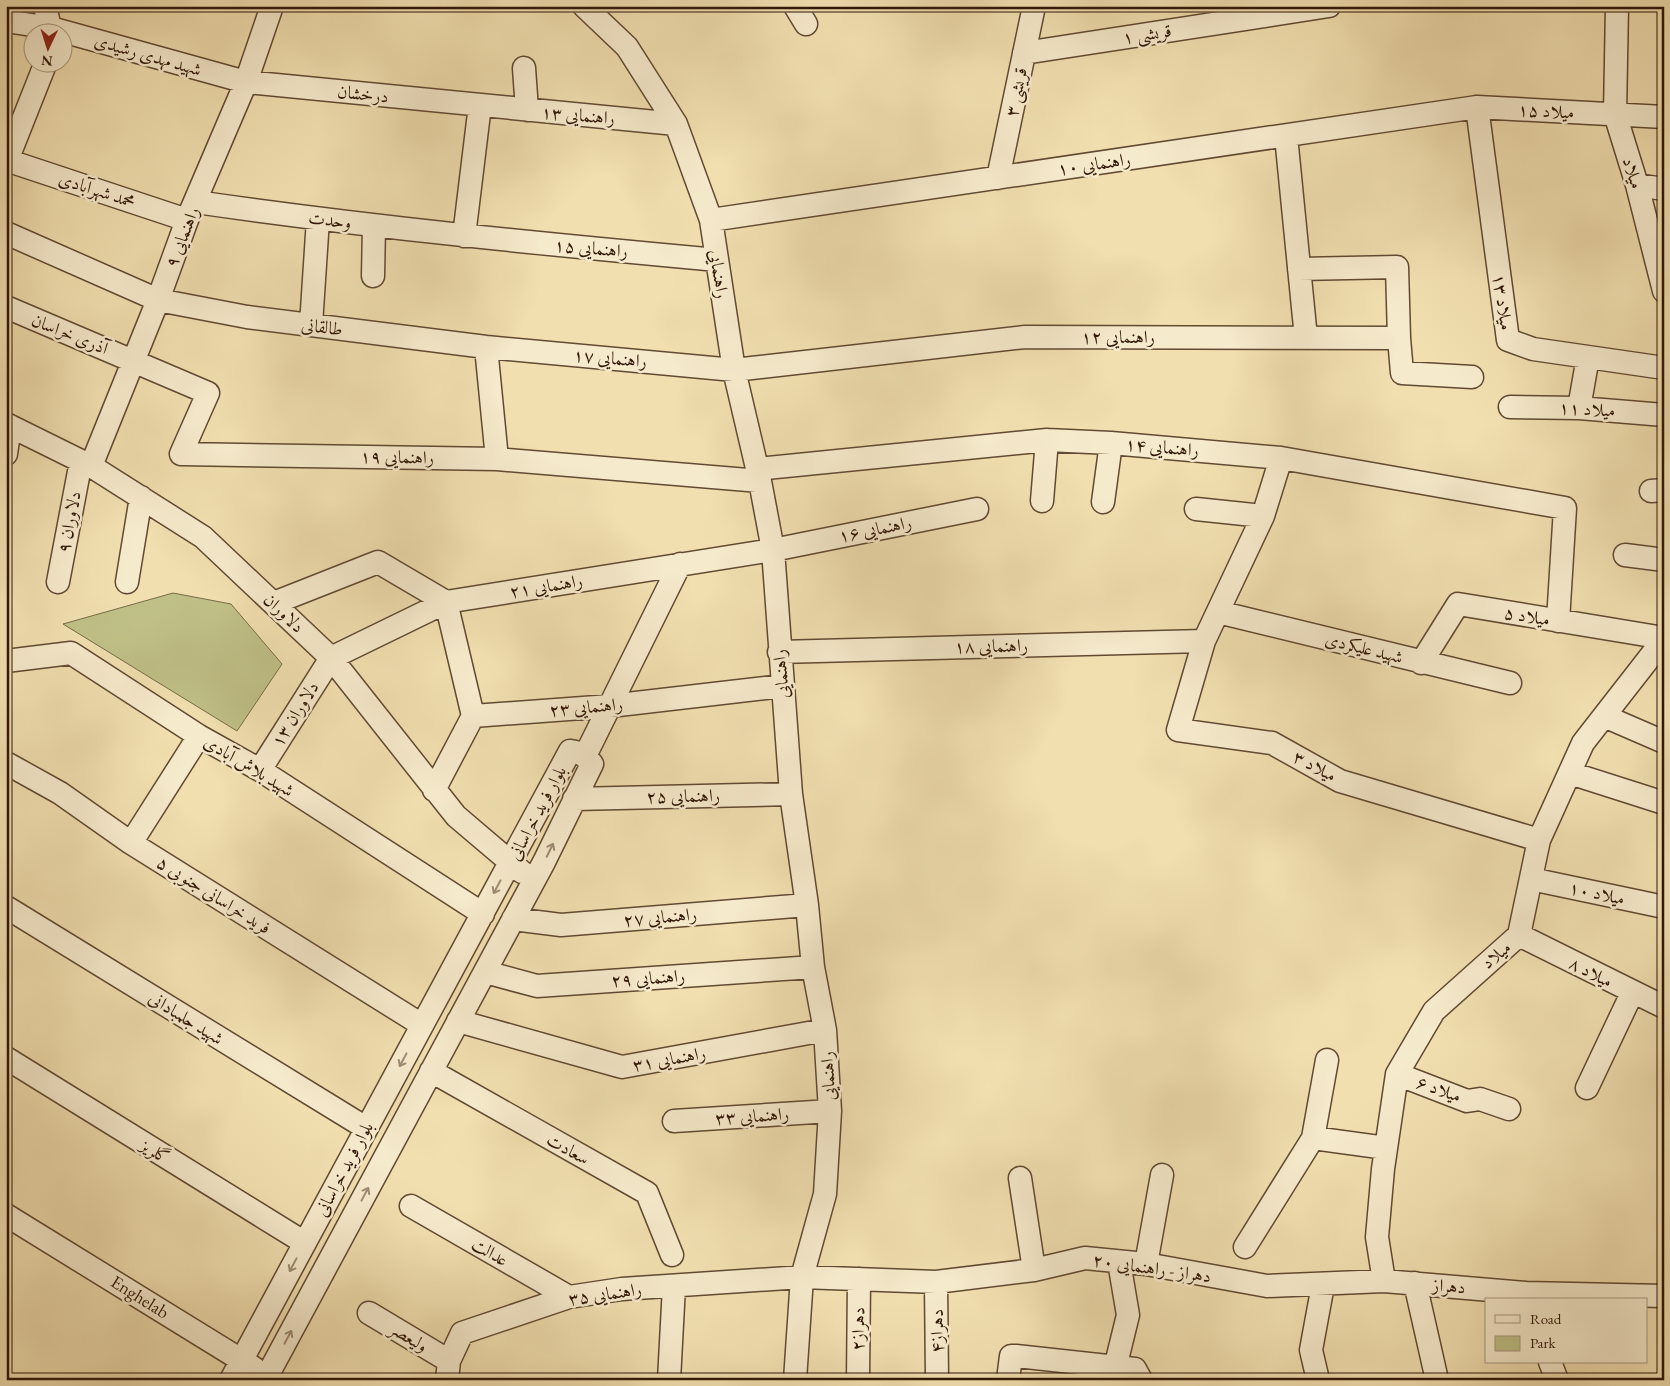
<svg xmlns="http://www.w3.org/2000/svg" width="1670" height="1386" font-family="'EB Garamond',Amiri,serif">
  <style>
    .green { fill: #bfc087; stroke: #786c48 }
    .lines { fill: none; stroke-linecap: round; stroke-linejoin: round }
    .minor-casing { stroke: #614932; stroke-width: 25 }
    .minor { stroke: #f6eacc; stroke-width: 22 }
    .oneway { stroke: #9d8b74 }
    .labels { text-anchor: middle; stroke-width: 5; stroke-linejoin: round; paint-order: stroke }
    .street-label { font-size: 18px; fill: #311708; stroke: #f6eacc }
  </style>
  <rect width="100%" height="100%" fill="#f1dfb0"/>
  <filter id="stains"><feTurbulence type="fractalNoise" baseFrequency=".004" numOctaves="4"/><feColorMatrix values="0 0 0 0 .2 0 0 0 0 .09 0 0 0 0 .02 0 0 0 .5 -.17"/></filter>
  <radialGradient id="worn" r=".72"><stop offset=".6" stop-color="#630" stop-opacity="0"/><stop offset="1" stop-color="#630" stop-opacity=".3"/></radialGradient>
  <path class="green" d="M173,593L231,604L282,664L237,731L63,624Z"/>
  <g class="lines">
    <defs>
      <path id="minor" d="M45,6L51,32
        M584,6L627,47L676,124L711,220L734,370L760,481L773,550L791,794L807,905L813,967L825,1030L830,1111L825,1194L802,1277L795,1380
        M795,6L806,24
        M1617,6L1615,114L1637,185L1664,291
        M6,21L51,28L246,82L676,124
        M1024,53L1329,6
        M524,68L527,110
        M1477,107L1508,340L1533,349L1664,368
        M1286,136L1306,338
        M6,160L187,220
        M6,163L46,62
        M998,178L1034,6
        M1637,185L1664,189
        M196,202C369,227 543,244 717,260
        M711,220L1477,107L1664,117
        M6,233L158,300L247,317L486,347L734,370L1025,337L1399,338L1402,373L1472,377
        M464,236L480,105
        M1299,269L1397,267L1399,338
        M373,276L374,226
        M6,307L208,393L181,454L497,459L760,481
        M311,325L318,219
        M486,347L497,459
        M1510,407L1579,408L1664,415
        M1579,408L1588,357
        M6,424L91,466L203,537L331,658L456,816L522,872
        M6,454L10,426
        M1281,458L1263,516L1204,641L1178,730L1272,743L1340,781L1539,840
        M91,466L158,300L187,220L246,82L272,6
        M757,469L1047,440L1111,443L1281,458L1565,508L1558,621
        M1651,491L1664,490
        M1042,501L1047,440
        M1103,502L1111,443
        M1196,509L1263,516
        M1625,555L1664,560
        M58,582L81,461
        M127,582L141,497
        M274,603L378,562L446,602L473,716
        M1218,612L1510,683
        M779,652L1204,641
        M6,661L71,653L199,736L260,770L483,914
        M1421,663L1458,604L1664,638
        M473,716L610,706L783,686
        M1604,716L1664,742
        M585,756L680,564
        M6,763L60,793L131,843L422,1025
        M260,770L331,658L446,602L773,550L977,509
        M1570,773L1664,803
        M434,790L473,716
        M574,799L791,794
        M131,843L199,736
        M1531,879L1664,907
        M6,907L366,1128
        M513,919L561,925L807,905
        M1519,935L1664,1007
        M485,972L537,986L813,967
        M458,1021L622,1067L825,1030
        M6,1058L305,1243
        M431,1071L647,1193L672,1255
        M1397,1074L1467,1101L1480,1099L1509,1109
        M1587,1088L1632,993
        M674,1121L830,1111
        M1313,1138L1386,1148
        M1020,1178L1034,1270
        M411,1206L569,1297
        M6,1215L254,1368
        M1245,1247L1313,1138L1327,1060
        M1146,1264L1162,1175
        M1384,1281L1377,1237L1383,1169L1397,1074L1434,1011L1519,935L1539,840L1583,743L1664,639
        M936,1282L937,1380
        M1415,1283L1437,1380
        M369,1313L449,1361
        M1550,1362L1557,1380
        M1115,1368L1128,1315L1119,1262
        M231,1380L570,751C580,752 586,756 592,764L544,862L265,1380
        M447,1380L449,1361L462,1333L569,1297L622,1289L802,1277L936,1282L1034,1270L1085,1258L1146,1264L1267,1286L1384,1281L1526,1293L1664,1296
        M669,1380L674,1286
        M858,1380L859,1279
        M1008,1380L1011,1356H1016L1135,1369L1141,1380
        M1318,1380L1311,1350L1323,1285"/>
    </defs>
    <use href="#minor" class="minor-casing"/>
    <use href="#minor" class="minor"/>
  </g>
  <defs><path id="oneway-shaft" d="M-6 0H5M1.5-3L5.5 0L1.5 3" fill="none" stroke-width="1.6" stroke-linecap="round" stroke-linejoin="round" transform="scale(1.25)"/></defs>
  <g class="oneway">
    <use href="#oneway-shaft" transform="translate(550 850) rotate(-64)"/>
    <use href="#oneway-shaft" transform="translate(497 887) rotate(118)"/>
    <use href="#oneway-shaft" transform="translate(403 1060) rotate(118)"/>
    <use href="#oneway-shaft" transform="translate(365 1194) rotate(-62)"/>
    <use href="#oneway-shaft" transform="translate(293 1265) rotate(118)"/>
    <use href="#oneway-shaft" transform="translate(288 1337) rotate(-62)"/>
  </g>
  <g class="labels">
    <g class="street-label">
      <text transform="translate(1147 34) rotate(-9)" y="6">قریشی ۱</text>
      <text transform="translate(148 55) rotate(16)" y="6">شهید مهدی رشیدی</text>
      <text transform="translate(1016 92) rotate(-78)" y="6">قریشی ۳</text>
      <text transform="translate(363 94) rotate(6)" y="6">درخشان</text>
      <text transform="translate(1546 111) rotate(3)" y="6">میلاد ۱۵</text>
      <text transform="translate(578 115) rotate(5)" y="6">راهنمایی ۱۳</text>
      <text transform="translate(1094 164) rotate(-8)" y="6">راهنمایی ۱۰</text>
      <text transform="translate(1633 173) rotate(73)" y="6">میلاد</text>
      <text transform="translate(97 190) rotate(18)" y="6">محمد شهرآبادی</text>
      <text transform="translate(330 220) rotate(7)" y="6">وحدت</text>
      <text transform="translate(182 237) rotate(-68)" y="6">راهنمایی ۹</text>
      <text transform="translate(591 248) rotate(5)" y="6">راهنمایی ۱۵</text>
      <text transform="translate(719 274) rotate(81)" y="6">راهنمایی</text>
      <text transform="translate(1503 302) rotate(82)" y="6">میلاد ۱۳</text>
      <text transform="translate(322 327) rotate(7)" y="6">طالقانی</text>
      <text transform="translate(70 334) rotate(22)" y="6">آذری خراسان</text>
      <text x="1118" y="343">راهنمایی ۱۲</text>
      <text transform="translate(610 358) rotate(5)" y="6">راهنمایی ۱۷</text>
      <text transform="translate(1587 409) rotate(3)" y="6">میلاد ۱۱</text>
      <text transform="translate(1162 447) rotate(5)" y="6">راهنمایی ۱۴</text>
      <text transform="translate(397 457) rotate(1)" y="6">راهنمایی ۱۹</text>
      <text transform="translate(69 522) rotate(-79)" y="6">دلاوران ۹</text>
      <text transform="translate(875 529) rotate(-11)" y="6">راهنمایی ۱۶</text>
      <text transform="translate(546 586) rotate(-9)" y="6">راهنمایی ۲۱</text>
      <text transform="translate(284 613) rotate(43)" y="6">دلاوران</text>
      <text transform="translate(1527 616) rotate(9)" y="6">میلاد ۵</text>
      <text transform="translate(991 646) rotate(-1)" y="6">راهنمایی ۱۸</text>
      <text transform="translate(1364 648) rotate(14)" y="6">شهید علیکردی</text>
      <text transform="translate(781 674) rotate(-95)" y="6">راهنمایی</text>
      <text transform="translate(586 707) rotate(-5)" y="6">راهنمایی ۲۳</text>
      <text transform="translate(295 714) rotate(-58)" y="6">دلاوران ۱۳</text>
      <text transform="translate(249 766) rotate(31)" y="6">شهید بلاش آبادی</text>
      <text transform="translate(1315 766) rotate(28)" y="6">میلاد ۳</text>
      <text transform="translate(683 796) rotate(-1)" y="6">راهنمایی ۲۵</text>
      <text transform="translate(537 813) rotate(-62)" y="6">بلوار فرید خراسانی</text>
      <text transform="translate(1597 893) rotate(12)" y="6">میلاد ۱۰</text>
      <text transform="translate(214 895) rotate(32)" y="6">فرید خراسانی جنوبی ۵</text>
      <text transform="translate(660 917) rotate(-5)" y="6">راهنمایی ۲۷</text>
      <text transform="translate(1496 955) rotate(-40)" y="6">میلاد</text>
      <text transform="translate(1591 972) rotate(27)" y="6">میلاد ۸</text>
      <text transform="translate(648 978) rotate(-4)" y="6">راهنمایی ۲۹</text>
      <text transform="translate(186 1018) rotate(32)" y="6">شهید جلمبادانی</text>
      <text transform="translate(669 1059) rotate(-10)" y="6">راهنمایی ۳۱</text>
      <text transform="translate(828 1076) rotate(-93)" y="6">راهنمایی</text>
      <text transform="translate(1439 1089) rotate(20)" y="6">میلاد ۶</text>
      <text transform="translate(752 1116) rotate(-4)" y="6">راهنمایی ۳۳</text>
      <text transform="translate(568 1149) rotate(29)" y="6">سعادت</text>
      <text transform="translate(155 1151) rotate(32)" y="6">گلریز</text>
      <text transform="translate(344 1169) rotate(-62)" y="6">بلوار فرید خراسانی</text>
      <text transform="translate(490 1252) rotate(30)" y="6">عدالت</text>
      <text transform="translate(1152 1268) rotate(8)" y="6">دهراز - راهنمایی ۲۰</text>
      <text transform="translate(1449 1286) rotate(5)" y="6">دهراز</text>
      <text transform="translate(605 1294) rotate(-8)" y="6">راهنمایی ۳۵</text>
      <text transform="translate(140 1297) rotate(32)" y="6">Enghelab</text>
      <text transform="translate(858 1329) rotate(-89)" y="6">دهراز۲</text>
      <text transform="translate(937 1331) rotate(-90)" y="6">دهراز۴</text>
      <text transform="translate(409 1337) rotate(31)" y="6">ولیعصر</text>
    </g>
  </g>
  <rect width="1670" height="1386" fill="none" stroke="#f1dfb0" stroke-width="25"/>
  <rect x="8" y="8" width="1655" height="1371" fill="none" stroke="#311708" stroke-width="2.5"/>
  <rect x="12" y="12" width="1645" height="1361" fill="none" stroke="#311708"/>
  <rect x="1485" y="1298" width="162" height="65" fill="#f6eacc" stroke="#a7967e"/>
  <rect x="1495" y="1315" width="25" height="8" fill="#f6eacc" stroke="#a7967e"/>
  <text x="1530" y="1324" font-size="15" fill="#311708">Road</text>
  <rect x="1495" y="1336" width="25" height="15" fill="#bfc087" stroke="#a7967e"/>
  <text x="1530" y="1348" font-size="15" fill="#311708">Park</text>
  <g transform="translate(48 48) rotate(184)"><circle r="24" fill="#f6eacc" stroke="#a7967e"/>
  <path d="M0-4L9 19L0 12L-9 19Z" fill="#8f2418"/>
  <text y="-8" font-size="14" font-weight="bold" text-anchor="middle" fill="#311708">N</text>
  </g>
  <rect width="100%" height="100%" filter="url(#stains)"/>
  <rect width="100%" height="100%" fill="url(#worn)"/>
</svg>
